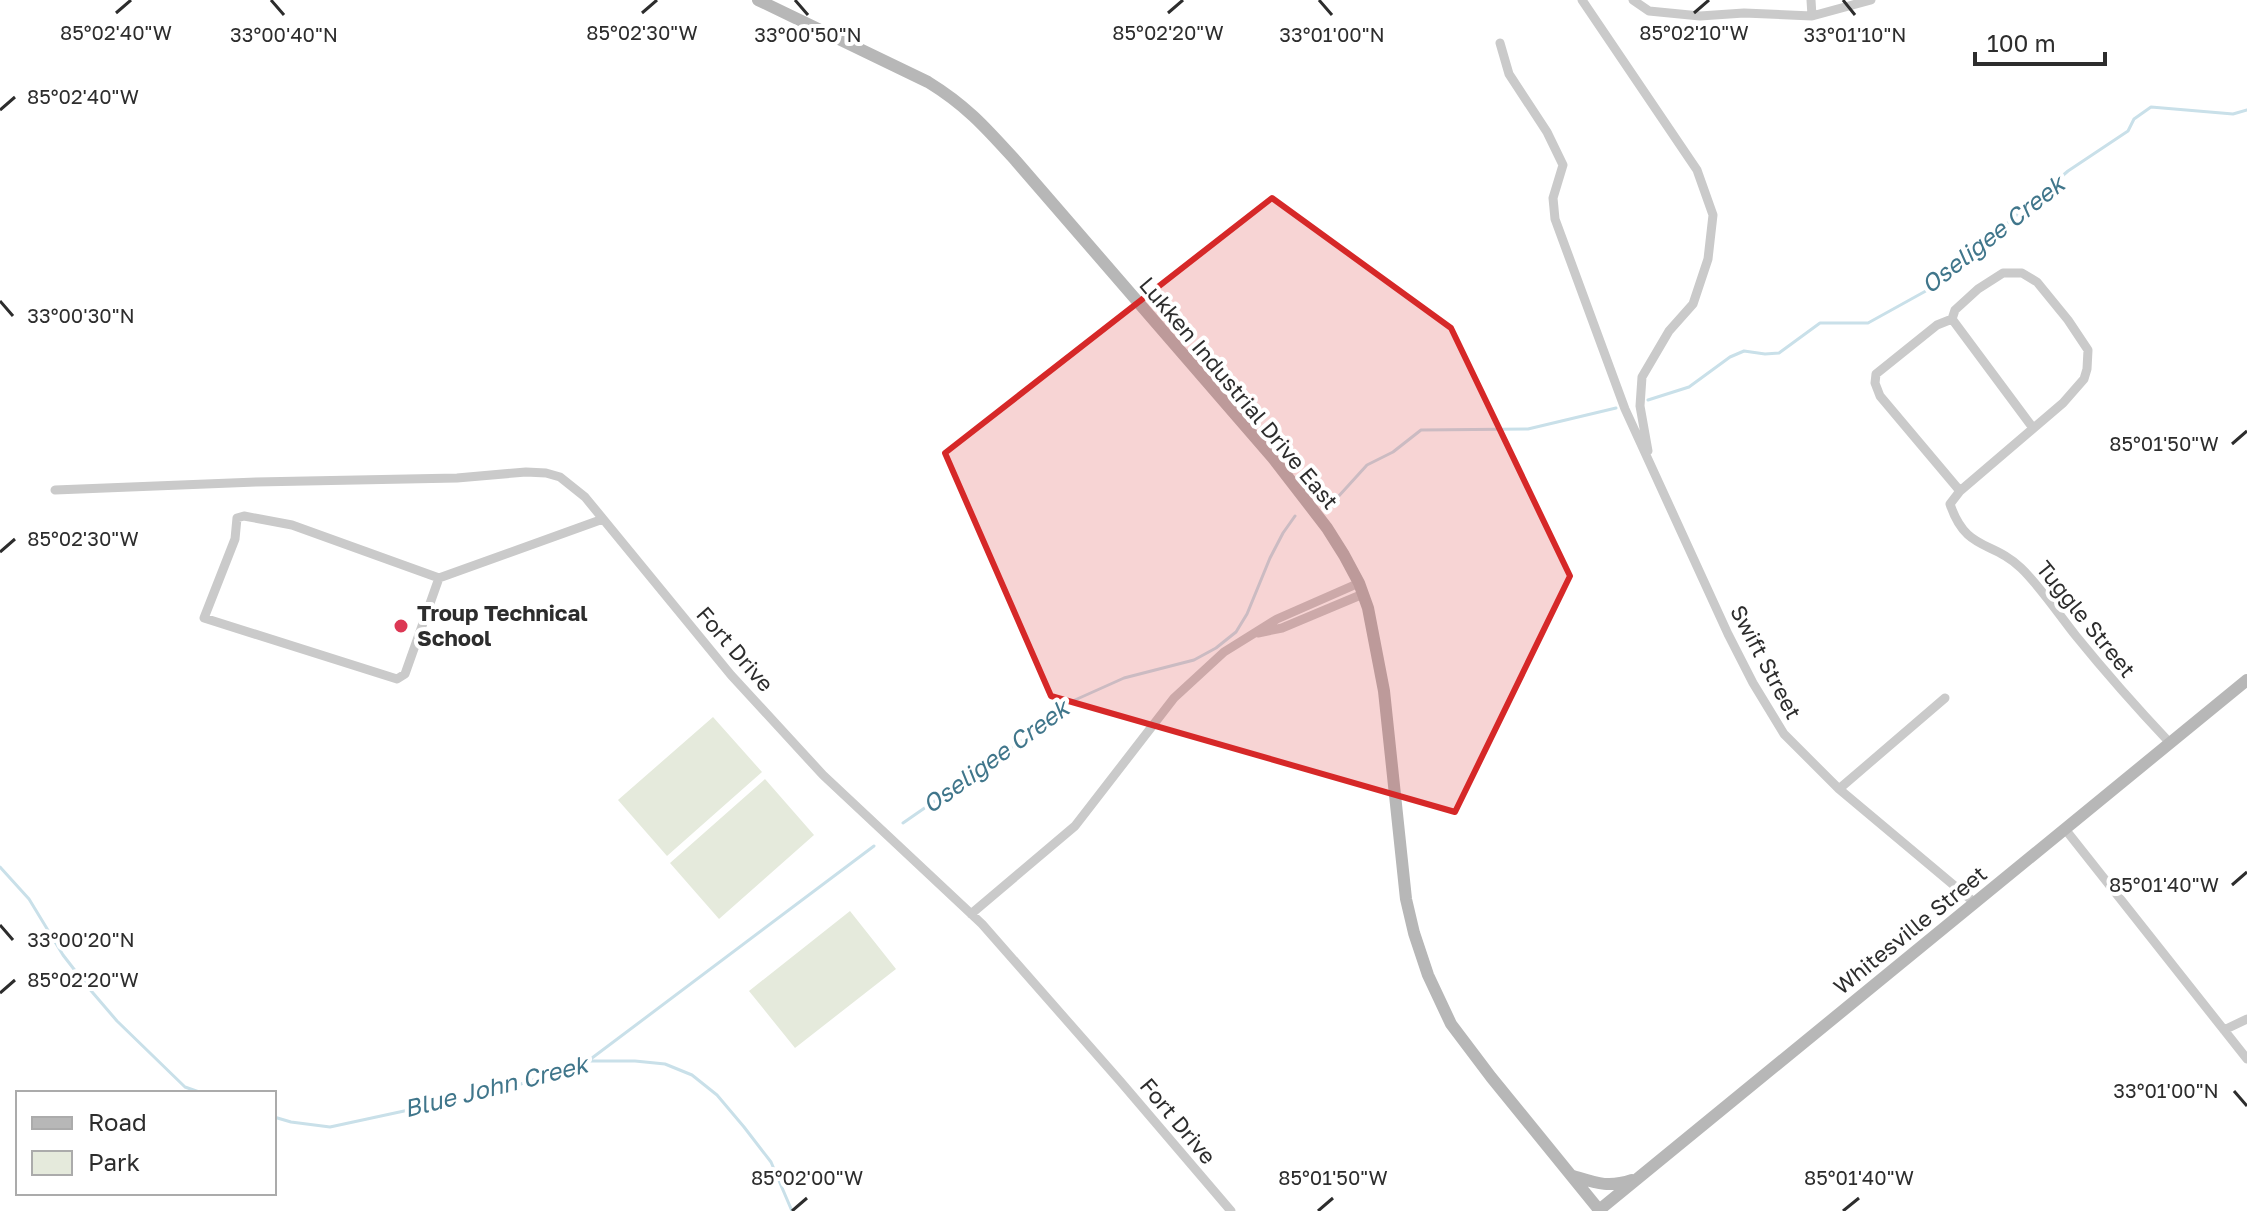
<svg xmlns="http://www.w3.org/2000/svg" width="2247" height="1211" font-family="'Golos Text',sans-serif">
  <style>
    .green { fill: #e5eadc }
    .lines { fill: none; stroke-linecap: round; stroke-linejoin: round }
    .stream { stroke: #c9e0e9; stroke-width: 3 }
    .minor { stroke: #cacaca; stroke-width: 9 }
    .secondary { stroke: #b7b7b7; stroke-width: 12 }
    .marked { fill: #d62828; fill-opacity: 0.2; stroke: #d62828; stroke-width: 6; stroke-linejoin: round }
    .ticks { fill: none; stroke: #2d2d2d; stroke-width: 3 }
    .poi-dot { fill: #dc3854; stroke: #fff; stroke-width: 3 }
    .labels { text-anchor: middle; stroke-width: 8; stroke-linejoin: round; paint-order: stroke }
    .street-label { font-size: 22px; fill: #2d2d2d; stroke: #fff }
    .poi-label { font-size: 22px; font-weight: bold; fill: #2d2d2d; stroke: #fff; text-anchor: start }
    .water-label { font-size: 24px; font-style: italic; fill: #40768b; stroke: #fff }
    .ticks-label { font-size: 20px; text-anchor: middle; fill: #2d2d2d; stroke: #fff; stroke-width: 8; stroke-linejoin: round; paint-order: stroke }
  </style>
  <rect width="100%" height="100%" fill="#fff"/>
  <path class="green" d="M713,717L762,772L667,856L618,800Z
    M765,779L814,835L719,919L670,863Z
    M850,911L896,969L795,1048L749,991Z"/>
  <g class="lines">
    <path class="stream" d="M1648,400L1689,387L1730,357L1744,351L1765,354L1779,353L1820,323H1868L1933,287L2068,171L2128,131L2134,119L2151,107L2233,114L2247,110
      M1337,498L1367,465L1393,452L1421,430L1528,429L1616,408
      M903,823L1037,730L1066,704L1124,678L1194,660L1216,648L1236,632L1247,614L1270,558L1283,533L1295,516
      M0,867L29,899L63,955L87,986L117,1021L185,1087L202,1093
      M588,1061L874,846
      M274,1117L291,1122L330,1127L506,1089L588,1061H635L665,1064L692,1075L717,1095L744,1127L771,1162L792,1211"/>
    <path class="minor" d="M1582,0L1697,170L1713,215L1708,259L1693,304L1669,331L1642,377L1640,406L1648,451
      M1633,0L1649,11L1700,16L1744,13L1812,16L1871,0
      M1811,0L1812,16
      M1500,43L1509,74L1547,132L1563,165L1553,198L1555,219L1625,409L1728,634L1753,683L1784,734L1839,789L1975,903
      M1952,319L2033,428
      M55,490L256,482L457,478L526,472L546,473L560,477L585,497L731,675L823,775L982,924L1120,1081L1231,1211
      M1960,491L1880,396L1875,383L1876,374L1937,325L1952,319L1955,310L1978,289L2003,273H2022L2037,282L2068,320L2088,350L2087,369L2084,379L2063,403L1960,491L1950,504C1966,552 1992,540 2021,568C2039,585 2060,616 2076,636C2106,673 2137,708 2170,743
      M439,578L405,674L397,679L204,618L235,539L237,518L244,516L292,525L439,578L603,519
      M1258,633L1282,628L1363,594
      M1839,789L1945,698
      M2065,829L2247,1059
      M971,914L1075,826L1174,698L1224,652L1277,619L1359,583
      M2224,1030L2247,1019"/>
    <path class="secondary" d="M758,0L928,82C967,106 986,128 1016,161L1273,458L1327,528L1344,555L1359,583L1368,608L1384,691L1406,899L1414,933L1428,975L1451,1024L1491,1077L1600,1211
      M1573,1176C1596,1183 1608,1188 1632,1180
      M1598,1211L2247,680"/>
  </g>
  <path class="marked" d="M1272,198L1451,328L1570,576L1455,812L1051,696L945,453Z"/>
  <path class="ticks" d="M271,0L284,15M795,0L808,15M1319,0L1332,15M1843,0L1855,15M116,13L131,0M642,13L657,0M1168,13L1183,0M1694,13L1709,0M0,110L15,97M0,301L13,316M2232,444L2247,431M0,552L15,539M2232,885L2247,872M0,925L13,940M0,993L15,980M2234,1091L2247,1106M792,1211L807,1198M1318,1211L1333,1198M1843,1211L1859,1198"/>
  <circle class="poi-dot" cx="401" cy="626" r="8"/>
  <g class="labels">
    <g class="street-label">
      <text transform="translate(1239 393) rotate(50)" y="8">Lukken Industrial Drive East</text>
      <text transform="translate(2086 619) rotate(51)" y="8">Tuggle Street</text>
      <text transform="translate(735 649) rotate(49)" y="8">Fort Drive</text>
      <text transform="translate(1766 662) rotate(62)" y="8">Swift Street</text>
      <text transform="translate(1910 930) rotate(-39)" y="8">Whitesville Street</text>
      <text transform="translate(1178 1121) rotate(50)" y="8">Fort Drive</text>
    </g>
    <g class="poi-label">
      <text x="417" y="621">Troup Technical<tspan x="417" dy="25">School</tspan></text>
    </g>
    <g class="water-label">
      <text transform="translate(1993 235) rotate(-38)" y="8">Oseligee Creek</text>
      <text transform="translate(996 757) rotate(-36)" y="8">Oseligee Creek</text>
      <text transform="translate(496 1087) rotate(-14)" y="8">Blue John Creek</text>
    </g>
  </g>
  <g class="ticks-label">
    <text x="642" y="40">85°02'30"W</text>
    <text x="116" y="40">85°02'40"W</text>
    <text x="1168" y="40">85°02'20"W</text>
    <text x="1694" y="40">85°02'10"W</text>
    <text x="284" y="42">33°00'40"N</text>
    <text x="808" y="42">33°00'50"N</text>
    <text x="1332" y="42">33°01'00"N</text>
    <text x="1855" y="42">33°01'10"N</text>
    <text x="83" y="104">85°02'40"W</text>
    <text x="81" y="323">33°00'30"N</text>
    <text x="2164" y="451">85°01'50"W</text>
    <text x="83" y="546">85°02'30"W</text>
    <text x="2164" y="892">85°01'40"W</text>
    <text x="81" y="947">33°00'20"N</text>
    <text x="83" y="987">85°02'20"W</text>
    <text x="2166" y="1098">33°01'00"N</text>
    <text x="807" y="1185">85°02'00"W</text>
    <text x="1333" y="1185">85°01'50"W</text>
    <text x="1859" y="1185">85°01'40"W</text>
  </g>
  <rect x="16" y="1091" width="260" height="104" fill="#ffffff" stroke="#ababab" stroke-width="2"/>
  <rect x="32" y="1117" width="40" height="12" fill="#b7b7b7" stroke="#ababab" stroke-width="2"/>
  <text x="88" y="1131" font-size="24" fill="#2d2d2d">Road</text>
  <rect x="32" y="1151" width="40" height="24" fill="#e5eadc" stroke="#ababab" stroke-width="2"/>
  <text x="88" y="1171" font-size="24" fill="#2d2d2d">Park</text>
  <path d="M1975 52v12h130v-12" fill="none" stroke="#2d2d2d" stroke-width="4"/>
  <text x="1987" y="52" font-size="24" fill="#2d2d2d" stroke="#ffffff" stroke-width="6" paint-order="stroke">100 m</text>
</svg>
